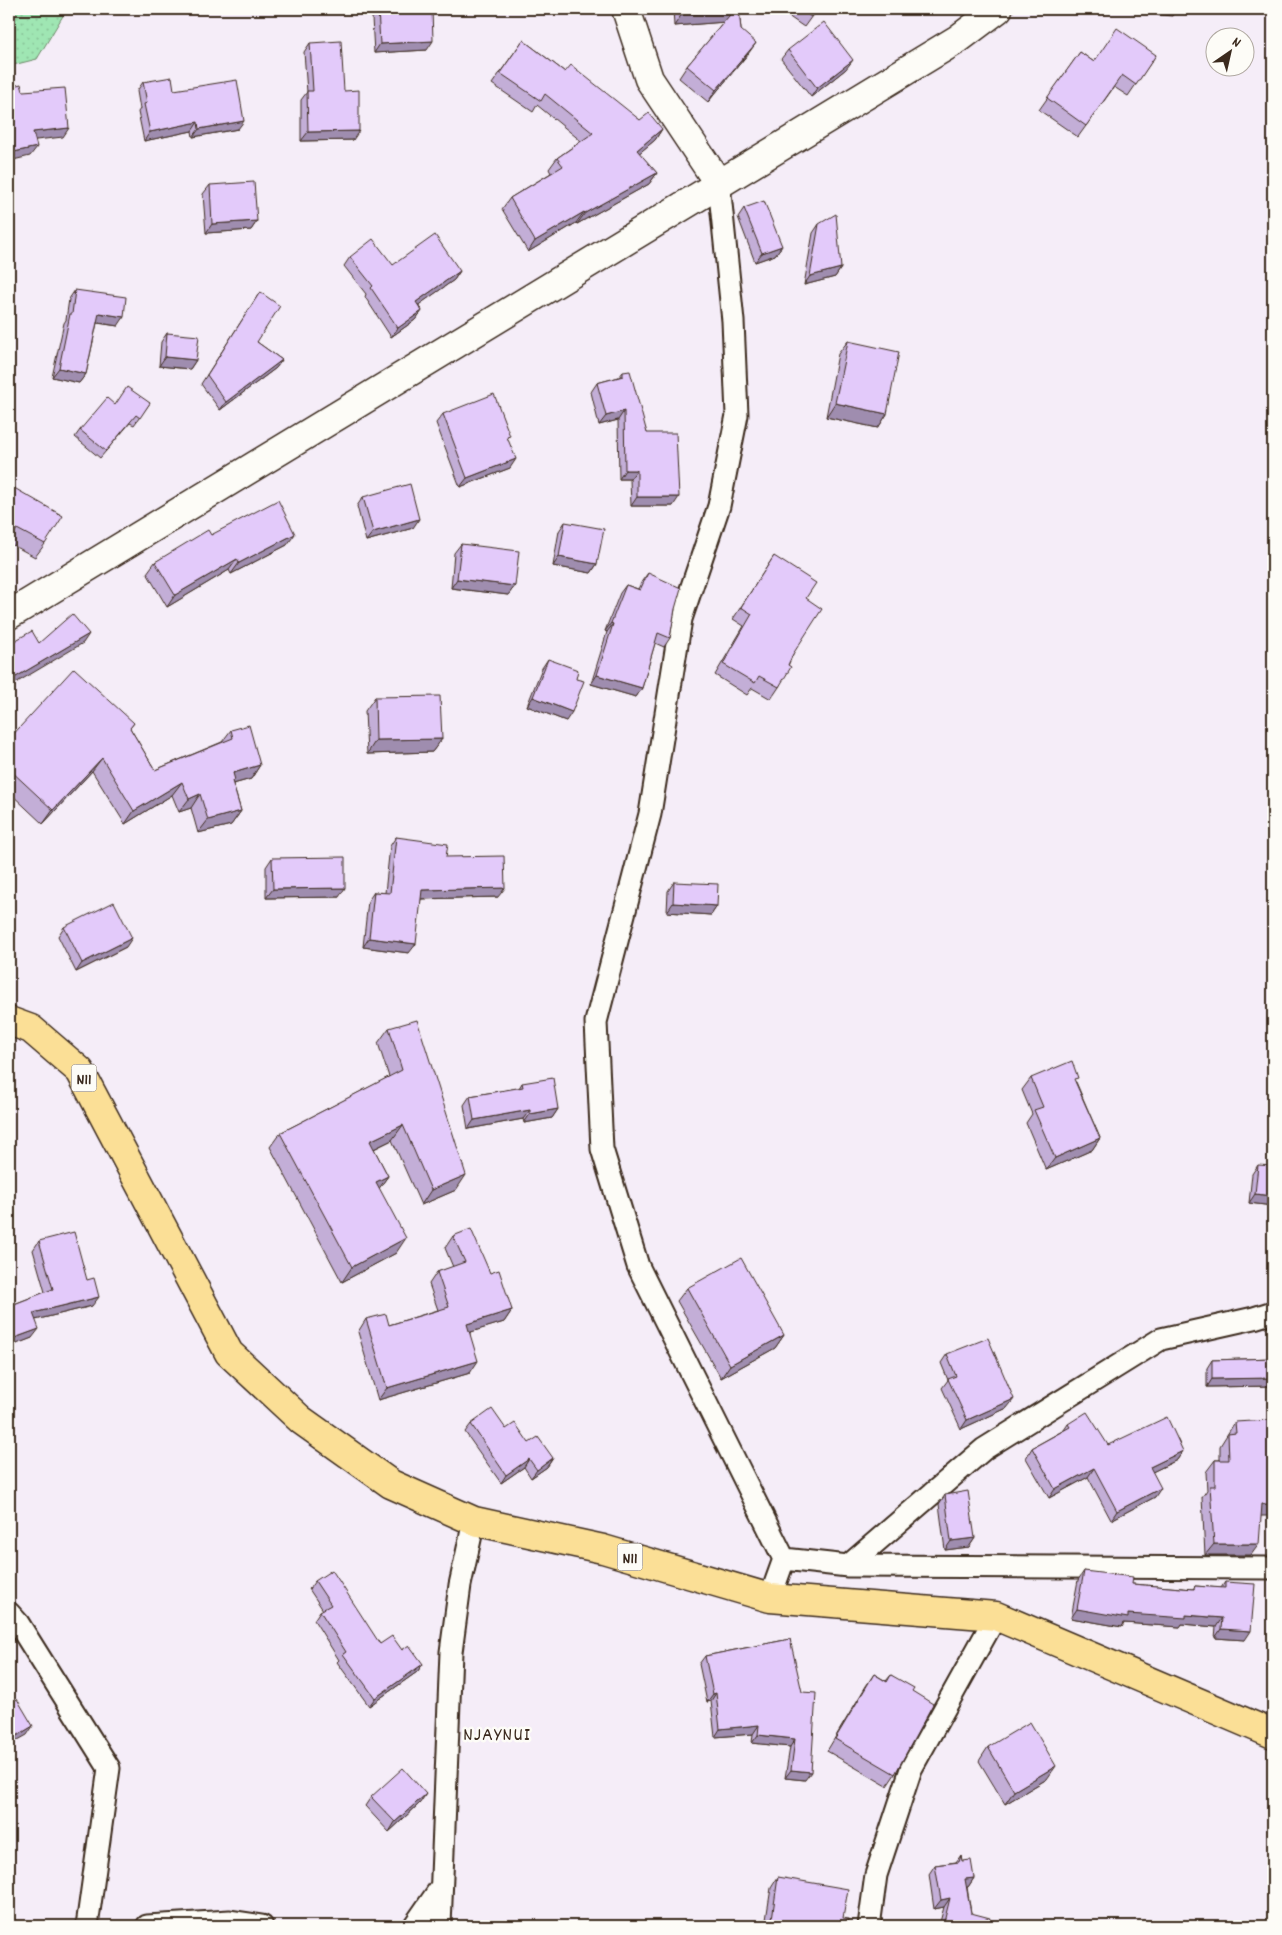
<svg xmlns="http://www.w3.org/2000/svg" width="1282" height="1935" font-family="Dekko,sans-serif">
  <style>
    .green { fill: url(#green-dots); stroke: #6d8868 }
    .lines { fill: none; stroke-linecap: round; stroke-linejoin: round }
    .street-casing { stroke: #3b2a1e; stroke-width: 25 }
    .secondary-casing { stroke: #3b2a1e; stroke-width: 31 }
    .highway-casing { stroke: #3b2a1e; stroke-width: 31 }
    .street { stroke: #fdfcf7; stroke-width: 21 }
    .secondary { stroke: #fdfcf7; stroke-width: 28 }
    .highway { stroke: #fbdf96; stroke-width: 28 }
    .wall { fill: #c3aed7; stroke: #3b2a1e }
    .shaded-wall { fill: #9f8daf; stroke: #3b2a1e }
    .building { fill: #e3cafa; stroke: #3b2a1e }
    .labels { text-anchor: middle; stroke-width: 5; stroke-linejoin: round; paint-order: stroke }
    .shield { fill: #fdfcf7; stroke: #75695f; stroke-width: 1 }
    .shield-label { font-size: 16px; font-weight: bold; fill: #3b2a1e }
    .quarter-label { font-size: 20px; letter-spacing: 1px; fill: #3b2a1e; stroke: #fdfcf7 }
  </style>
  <defs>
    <pattern id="green-dots" width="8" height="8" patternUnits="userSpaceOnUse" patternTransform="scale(1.25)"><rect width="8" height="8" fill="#9fe6b3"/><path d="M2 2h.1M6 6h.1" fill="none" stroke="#8ac59a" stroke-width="1.8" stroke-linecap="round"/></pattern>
  </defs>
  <rect width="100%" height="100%" fill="#f5edf8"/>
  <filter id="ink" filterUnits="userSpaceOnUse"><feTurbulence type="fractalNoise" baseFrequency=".02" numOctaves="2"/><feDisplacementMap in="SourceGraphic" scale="10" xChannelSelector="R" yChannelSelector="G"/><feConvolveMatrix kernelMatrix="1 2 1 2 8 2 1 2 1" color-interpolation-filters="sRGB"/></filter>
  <g filter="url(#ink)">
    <path class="green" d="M9,9H67L37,59L9,66Z"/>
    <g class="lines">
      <defs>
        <path id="street" d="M719,184L733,321L737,415L719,506L681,619L650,814L596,1022L602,1149L638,1266L784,1559L770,1598
          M784,1559L848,1566L1273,1568
          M848,1566L984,1449L1161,1339L1254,1318L1273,1312
          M9,1613L18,1623L109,1768L87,1926
          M147,1926L230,1921L262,1926
          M414,1926L441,1887
          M440,1926L451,1652L460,1585L474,1521
          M869,1926L876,1875L911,1769L996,1616"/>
        <path id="secondary" d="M626,9L649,79L719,184
          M9,615L958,39L998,9"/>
        <path id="highway" d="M9,1021L31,1029L80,1071L229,1353L301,1420L391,1484L474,1521L603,1549L770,1598L996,1616L1273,1734"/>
      </defs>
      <use href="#street" class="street-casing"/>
      <use href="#secondary" class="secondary-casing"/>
      <use href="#highway" class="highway-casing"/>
      <use href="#street" class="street"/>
      <use href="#secondary" class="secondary"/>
      <use href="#highway" class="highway"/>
    </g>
    <path class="wall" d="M378,9L427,50L374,53L372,18Z
      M673,9H739L741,30L748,54L708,102L679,78L687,66L724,22L674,26Z
      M778,9H817L804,27Z
      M523,40L565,72L640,120L662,129L655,140L639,153L657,173L649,184L577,224L576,223L528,252L502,209L510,198L551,173L549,169L557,158L581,141L537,105L533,112L492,84Z
      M310,43L344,91L353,140L301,141V100L307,92L304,52Z
      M788,50L846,69L811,97L781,59Z
      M1080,52L1094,62L1156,55L1128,96L1114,87L1078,137L1039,110Z
      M143,82L174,90L238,129L193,137L192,131L144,141L138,112L140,109L137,91Z
      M210,185L257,221L251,230L206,233L203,194Z
      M744,208L782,246L775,255L755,262L738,217Z
      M819,224L841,268L835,277L804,285L813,233Z
      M350,257L393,265L460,271L454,280L418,305L422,311L415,320L391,337L365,297L366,294L344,266Z
      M75,290L118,326L97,323L86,374L79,383L52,377L64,323L66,320L69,299Z
      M260,292L257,342L282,360L276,368L220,410L201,384Z
      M167,333L196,360L190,369L159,366L161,342Z
      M848,341L887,414L878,428L826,417L838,354Z
      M623,372L647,433L673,506H631L630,479H619L618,420L599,425L591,392L597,383L619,377Z
      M150,403L134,425L130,423L100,458L75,437L80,430L115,405Z
      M443,414L508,439L510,468L460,487L436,423Z
      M9,485L45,544L35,557L9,543Z
      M363,497L413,528L366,541L357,506Z
      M565,522L597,564L591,573L553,566L559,531Z
      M211,535L287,545L231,574L229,570L167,607L147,573L155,562Z
      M461,544L515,586L508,595L451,588L454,553Z
      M774,556L806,598L793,654L779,687L771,699L752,688L747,695L715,675L744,626L733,619Z
      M648,573L675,609L670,638L664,647L655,643L642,688L636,697L591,684L607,632L605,631L620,593L626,585L638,589L642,581Z
      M548,659L566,721L527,706L542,668Z
      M375,697L442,739L432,752L367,754L365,711Z
      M134,723L130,728L155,770L222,742L231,730L260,765L251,779L233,784L241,811L231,825L198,833L191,808L179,812L172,795L125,824L92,771L43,824L9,792V739Z
      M396,837L446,857L498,897L421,899L409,953L363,947L368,901L374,892L385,893L390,846Z
      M272,858L339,897L266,898V867Z
      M674,882L717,906L711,915L667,912L668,891Z
      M64,927L126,947L76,972L58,936Z
      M389,1028L456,1190L421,1205L392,1140L374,1149L388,1176L379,1188L396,1253L342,1282L270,1147L280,1133L389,1077L378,1043Z
      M1031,1078L1076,1082L1100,1138L1092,1150L1046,1170L1026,1123L1032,1114L1022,1090Z
      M522,1083L558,1109L552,1118L524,1123L523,1119L468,1129L464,1105L470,1096L519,1088Z
      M1258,1165L1273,1206L1249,1203L1252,1174Z
      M453,1236L490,1273L512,1310L504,1322L470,1332V1373L378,1400L358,1332L366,1319L389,1325L438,1310L429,1284L437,1272L453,1267L445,1248Z
      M39,1241L92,1306L35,1320L32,1338L10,1346L12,1354L9,1359V1306L45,1292L33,1250Z
      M687,1288L784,1335L775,1348L721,1378L677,1301Z
      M947,1354L1007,1408L961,1429L942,1388L948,1380L941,1363Z
      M1273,1358V1386L1207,1387V1368L1212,1360Z
      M1235,1422L1261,1516L1251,1555H1205L1202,1497L1207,1490L1206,1472L1215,1460H1220V1446Z
      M471,1424L506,1429L553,1458L547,1467L531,1478L524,1467L501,1483L465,1432Z
      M1068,1424L1108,1445L1183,1451L1177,1460L1152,1472L1155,1497L1111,1520L1088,1477L1049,1498L1026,1458L1032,1448L1064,1430Z
      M945,1495L975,1538L969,1547L945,1550L939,1504Z
      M1084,1571L1132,1584L1193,1589L1195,1586L1221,1588L1225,1582L1245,1640L1215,1638L1216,1627L1182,1624L1180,1627L1124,1623L1122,1627L1071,1618L1078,1580Z
      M315,1581L380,1644L402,1650L423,1664L417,1672L369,1706L337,1662L339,1660L314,1620L320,1611L323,1610L309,1589Z
      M790,1639L805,1780L785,1778L790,1747L752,1743L753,1734L715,1737L711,1701L707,1702L699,1664L705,1656Z
      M874,1674L886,1681L891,1675L912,1691L895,1774L887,1786L827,1751L866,1686Z
      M988,1747L1047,1779L1005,1804L979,1761Z
      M371,1797L420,1803L389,1832L365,1806Z
      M961,1855L962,1861L974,1878L968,1887H967L971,1913L988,1926H939L944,1907L934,1909L929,1874L935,1865L956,1862Z
      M778,1877L843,1918L847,1926H765L771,1888Z"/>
    <path class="shaded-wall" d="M1134,9H1205H1204L1177,10L1172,16L1132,12Z
      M734,10L726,22L674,26L682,14Z
      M433,41L427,50L374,53L380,44Z
      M756,43L748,54L708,102L716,90Z
      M853,60L846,69L811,97L817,88Z
      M244,121L238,129L193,137L199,129Z
      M198,122L192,131L144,141L150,132Z
      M69,128L63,137L27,141L33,132Z
      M662,129L655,140L630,161L637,150Z
      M359,131L353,140L301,141L308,132Z
      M37,147L30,156L9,161V153Z
      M657,173L649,184L577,224L585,213Z
      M584,212L576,223L528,252L535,241Z
      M257,221L251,230L206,233L212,224Z
      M782,246L775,255L755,262L762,253Z
      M841,268L835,277L804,285L810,276Z
      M460,271L454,280L410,311L416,302Z
      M422,311L415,320L391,337L398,328Z
      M99,313L124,317L118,326L93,322Z
      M165,357L196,360L190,369L159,366Z
      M282,360L276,368L220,410L226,402Z
      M59,368L86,374L79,383L52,377Z
      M835,403L887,414L878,428L826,417Z
      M624,411L618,420L599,425L606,416Z
      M516,459L510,468L460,487L467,478Z
      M625,470H637L630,479H619Z
      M637,497H679L673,506H631Z
      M419,519L413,528L366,541L373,532Z
      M295,534L287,545L231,574L239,563Z
      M559,557L597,564L591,573L553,566Z
      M237,559L229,570L167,607L175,595Z
      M457,579L515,586L508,595L451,588Z
      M611,623L613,624L607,632L605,631Z
      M89,634L83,643L9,687V681Z
      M597,675L642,688L636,697L591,684Z
      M533,697L572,712L566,721L527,706Z
      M442,739L432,752L367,754L376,740Z
      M102,758L92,771L43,824L53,810Z
      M260,765L251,779L233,784V773Z
      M182,782L172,795L125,824L134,811Z
      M200,794L191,808L179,812L189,799Z
      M241,811L231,825L198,833L208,820Z
      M345,888L339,897L266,898L273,889Z
      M505,888L498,897L415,899L422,890Z
      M673,903L717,906L711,915L667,912Z
      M132,938L126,947L76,972L82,963Z
      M369,938L416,944L409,953L363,947Z
      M558,1109L552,1118L524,1123L530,1114Z
      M530,1110L523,1119L468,1129L474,1120Z
      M403,1125L392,1140L359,1156L370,1141Z
      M1100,1138L1092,1150L1046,1170L1055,1158Z
      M466,1175L456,1190L421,1205L431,1190Z
      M388,1176L378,1190L376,1182Z
      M1255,1194L1273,1196V1206L1249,1203Z
      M406,1238L396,1253L342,1282L352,1267Z
      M99,1297L92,1306L27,1322L33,1313Z
      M512,1310L504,1322L458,1336L467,1324Z
      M39,1329L32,1338L9,1347V1340Z
      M784,1335L775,1348L721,1378L730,1365Z
      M478,1361L470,1373L378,1400L387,1388Z
      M1273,1378V1386L1207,1387L1212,1379Z
      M1014,1399L1007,1408L961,1429L967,1420Z
      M1183,1451L1177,1460L1144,1476L1150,1467Z
      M553,1458L547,1467L531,1478L537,1470Z
      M529,1459L524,1467L501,1483L506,1475Z
      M1094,1468L1088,1477L1049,1498L1055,1489Z
      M1161,1488L1155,1497L1111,1520L1117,1511Z
      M1262,1504H1273V1516H1254Z
      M975,1538L969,1547L945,1550L951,1541Z
      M1214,1544H1259L1251,1555H1205Z
      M1077,1609L1128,1614L1186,1615L1222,1618L1216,1627L1182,1624L1180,1627L1124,1623L1122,1627L1071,1618Z
      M1221,1629L1251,1631L1245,1640L1215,1638Z
      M423,1664L417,1672L369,1706L375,1698Z
      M716,1693L711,1701L707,1702L713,1694Z
      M759,1725L753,1734L715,1737L720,1729Z
      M33,1726L27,1735L9,1745V1741L10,1740Z
      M758,1735L795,1739L790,1747L752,1743Z
      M1056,1766L1047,1779L1005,1804L1014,1791Z
      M791,1770L811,1772L805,1780L785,1778Z
      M426,1794L420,1803L389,1832L395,1822Z
      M974,1878L968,1887L959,1888L965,1879Z
      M950,1898L944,1907L934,1909L941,1900Z"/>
    <path class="building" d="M378,9H432L433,41L380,44Z
      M682,9H739L741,30L756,43L716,90L687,66L734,10L682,14Z
      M800,9H817L811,17Z
      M824,22L853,60L817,88L788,50Z
      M1117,28L1156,55L1136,85L1122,75L1086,126L1047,98L1080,52L1094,62Z
      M523,40L565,72L571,65L640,120L649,113L662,129L637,150L657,173L585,213L584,212L535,241L510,198L563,166L557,158L593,133L545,94L541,101L500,73Z
      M341,41L344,91L359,90V131L308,132L307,91H313L310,43Z
      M172,77L174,90L237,80L244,121L199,129L198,122L150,132L144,104L147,103L143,82Z
      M21,84L23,91L65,88L69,128L33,132L37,147L9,153V87Z
      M254,182L257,221L212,224L210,185Z
      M764,201L782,246L762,253L744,208Z
      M836,214L841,268L810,276L819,224Z
      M435,235L460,271L416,302L422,311L398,328L371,288L373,286L350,257L373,239L393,265Z
      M75,290L126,297L124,317L99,313L86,374L59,368L70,314H72Z
      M260,292L280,306L257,342L282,360L226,402L207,375Z
      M167,333L199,336L196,360L165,357Z
      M848,341L899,352L887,414L835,403Z
      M630,371L647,433H676L679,497H637V470H625L624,411L606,416L597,383L623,376V372Z
      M127,387L150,403L140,418L136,415L106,451L80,430L107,398L115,405Z
      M494,394L510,436L507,437L516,459L467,478L443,414Z
      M410,484L419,519L373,532L363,497Z
      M9,485L63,516L45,544L17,529L9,541Z
      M278,500L295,534L239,563L237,559L175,595L155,562L208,530L211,535Z
      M565,522L604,529L597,564L559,557Z
      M461,544L519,551L515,586L457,579Z
      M774,556L816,583L806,598L822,609L793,654L788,665L791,667L779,687L759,676L755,683L723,664L752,614L741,607Z
      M648,573L681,588L675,609L670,638L658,633L642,688L597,675L613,624L611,623L626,585L640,590Z
      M72,614L89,634L9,681V644L32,631L39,643Z
      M548,659L578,670L576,679L584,681L572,712L533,697Z
      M74,668L134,723L130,728L155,770L233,738L231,730L249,725L260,765L233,773L235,780L232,781L241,811L208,820L200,794L189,799L182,782L134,811L102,758L53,810L9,769V739Z
      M440,696L442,739L376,740L375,697Z
      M396,837L448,844L446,857L504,856L505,888L422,890L416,944L369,938L374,892L390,893Z
      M345,857V888L273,889L272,858Z
      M674,882L718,884L717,906L673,903Z
      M114,902L132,938L82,963L64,927Z
      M417,1020L466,1175L431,1190L403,1125L370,1141L388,1176L376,1182L406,1238L352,1267L280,1133L402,1070L389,1028Z
      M1072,1061L1078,1078L1074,1079L1100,1138L1055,1158L1034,1110L1043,1107L1031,1078Z
      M553,1078L558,1109L530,1114V1110L474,1120L470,1096L523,1087L522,1083Z
      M1258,1165L1273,1166V1196L1255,1194Z
      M471,1229L490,1273L499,1270L512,1310L467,1324L478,1361L387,1388L366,1319L386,1314L389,1325L449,1307L437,1272L465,1262L453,1236Z
      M74,1232L87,1280L94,1278L99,1297L33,1313L39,1329L9,1340V1306L53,1289L39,1241Z
      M741,1258L784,1335L730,1365L687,1288Z
      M988,1338L1014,1399L967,1420L948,1379L956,1376L947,1354Z
      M9,1342L12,1354L9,1355Z
      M1273,1358V1378L1212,1379V1360Z
      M492,1409L506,1429L515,1423L529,1443L538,1437L553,1458L537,1470L529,1459L506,1475L471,1424Z
      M1087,1412L1108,1445L1167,1417L1183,1451L1150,1467L1161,1488L1117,1511L1094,1468L1055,1489L1032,1448L1070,1427L1068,1424Z
      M1270,1420L1271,1431H1273V1504H1262L1259,1544H1214L1210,1486H1215V1460H1229L1228,1434L1236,1433L1235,1422Z
      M968,1491L975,1538L951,1541L945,1495Z
      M332,1570L380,1644L392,1636L402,1650L409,1645L423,1664L375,1698L343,1654L346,1652L320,1611L331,1605L315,1581Z
      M1084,1571L1133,1577L1132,1584L1194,1589L1195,1586L1225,1588V1582L1255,1584L1251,1631L1221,1629L1222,1618L1186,1615V1618L1128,1614V1618L1077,1609Z
      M790,1639L802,1692L816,1693L811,1772L791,1770L795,1739L758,1735L759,1725L720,1729L716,1693L713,1694L705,1656Z
      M874,1674L887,1682L891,1675L914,1688L912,1691L933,1704L895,1774L835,1739Z
      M17,1699L33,1726L10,1740L9,1737V1703Z
      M1030,1722L1056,1766L1014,1791L988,1747Z
      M403,1768L426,1794L395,1822L371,1797Z
      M961,1855L962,1861L971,1860L974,1878L965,1879L971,1913L990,1918L988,1926H943L950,1898L941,1900L935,1865L959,1862Z
      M778,1877L848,1889L843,1918L849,1919L847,1926H771Z"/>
  </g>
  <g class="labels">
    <g class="shield">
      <rect x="71.5" y="1064.5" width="25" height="27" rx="4"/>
      <rect x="617.5" y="1543.5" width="25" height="27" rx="4"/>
    </g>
    <g class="shield-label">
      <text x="84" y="1084">N11</text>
      <text x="630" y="1563">N11</text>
    </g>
    <g class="quarter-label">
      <text x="497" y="1740">NJAYNUI</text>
    </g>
  </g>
  <rect width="1282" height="1935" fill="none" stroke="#fdfcf7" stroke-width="30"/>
  <rect x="15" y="15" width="1252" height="1905" fill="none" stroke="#3b2a1e" stroke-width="2" filter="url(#ink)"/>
  <g transform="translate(1230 52) rotate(34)"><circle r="24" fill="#fdfcf7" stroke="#afa8a0"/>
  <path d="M0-4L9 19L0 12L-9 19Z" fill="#3b2a1e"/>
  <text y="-8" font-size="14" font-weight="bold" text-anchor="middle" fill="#3b2a1e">N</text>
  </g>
</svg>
